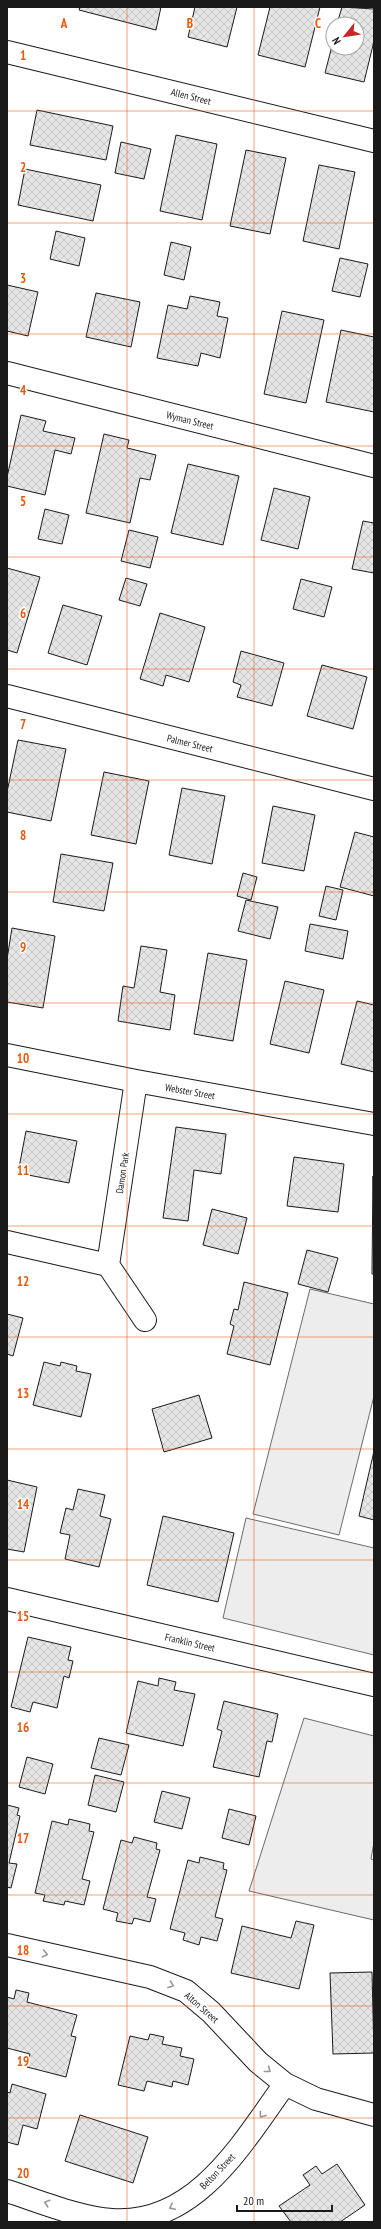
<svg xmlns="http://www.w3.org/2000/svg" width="381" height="2229" font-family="'PT Sans Narrow',sans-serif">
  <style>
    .parking { fill: #ededed; stroke: #6a6a6a }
    .building { fill: url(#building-cross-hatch); stroke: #1a1a1a }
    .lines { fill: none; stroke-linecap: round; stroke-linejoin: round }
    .minor-casing { stroke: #1a1a1a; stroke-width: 24 }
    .minor { stroke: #fff; stroke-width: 22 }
    .oneway { stroke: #989898 }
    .grid { fill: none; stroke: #e8590c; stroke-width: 1; stroke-opacity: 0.55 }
    .labels { text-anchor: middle; stroke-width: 3; stroke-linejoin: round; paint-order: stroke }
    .street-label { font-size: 10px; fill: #1a1a1a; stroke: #fff }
    .grid-label { font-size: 13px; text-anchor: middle; font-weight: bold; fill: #e8590c; stroke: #fff; stroke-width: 3; stroke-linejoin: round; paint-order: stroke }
  </style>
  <defs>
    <pattern id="building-cross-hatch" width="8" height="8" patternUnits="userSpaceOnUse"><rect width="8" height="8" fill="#e6e6e6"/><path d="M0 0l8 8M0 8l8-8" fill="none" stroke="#c5c5c5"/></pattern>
  </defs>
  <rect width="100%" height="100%" fill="#fff"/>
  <path class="parking" d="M310,1289L374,1304V1396L339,1535L253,1514Z
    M246,1518L374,1548V1655L223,1618Z
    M304,1718L374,1736V1842L371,1859L374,1860V1920L249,1891Z"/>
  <path class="building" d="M80,7H161L156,30L79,10Z
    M195,7H237L227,47L188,37Z
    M270,7H320L305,67L258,55Z
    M342,7L374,9V41L364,82L325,73L333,42V48H357V24H337Z
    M37,110L113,126L106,160L30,145Z
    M176,135L217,144L202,220L160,211Z
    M121,142L151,149L144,179L115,173Z
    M246,150L286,158L270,234L230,226Z
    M319,165L355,172L339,249L303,241Z
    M25,169L101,185L93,221L18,205Z
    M56,231L85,238L79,266L50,259Z
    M171,242L191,247L184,280L164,275Z
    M340,258L368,264L360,297L332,291Z
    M7,285L38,292L28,336L7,331Z
    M96,293L140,302L131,347L86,337Z
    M190,296L220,302L217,316L228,318L220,358L201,353L198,366L157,358L168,305L187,309Z
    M282,311L324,320L306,403L264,394Z
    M341,330L374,337V412L326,402Z
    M21,415L46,421L43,431L75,438L71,454L55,450L45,495L7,486V477Z
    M104,434L129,440L127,448L156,455L150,480L140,478L130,523L86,513Z
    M188,464L239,476L223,545L171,533Z
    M274,488L310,497L298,549L261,540Z
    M45,509L69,515L62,544L38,539Z
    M363,521L374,523V573L352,569Z
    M129,530L158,537L150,568L121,561Z
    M7,568L40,577L17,653L7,650Z
    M126,578L147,584L140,606L119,600Z
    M301,579L332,587L324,617L293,609Z
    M63,605L102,616L87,665L48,653Z
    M160,613L205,627L189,682L166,675L163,686L140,679Z
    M241,651L284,663L272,706L237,697L241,685L233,682Z
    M322,665L367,677L353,729L307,716Z
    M18,740L66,749L51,821L7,812V792Z
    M104,772L149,781L136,844L91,835Z
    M182,788L225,796L212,864L169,855Z
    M273,806L315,815L304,871L262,863Z
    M355,832L374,837V896L340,887Z
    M61,854L113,863L104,911L53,902Z
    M243,873L257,877L251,900L237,896Z
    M326,886L343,890L336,920L319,916Z
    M246,900L278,907L270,939L238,931Z
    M310,924L348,931L343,959L305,951Z
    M12,928L55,936L43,1008L7,1002V959Z
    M141,946L167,950L160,992L175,995L170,1030L118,1021L123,986L134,988Z
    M208,953L247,960L233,1041L194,1034Z
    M285,981L324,990L309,1053L270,1044Z
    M357,1001L374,1005V1072L341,1064Z
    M176,1127L226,1134L221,1174L194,1170L188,1221L163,1218Z
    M26,1131L77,1141L69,1183L18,1173Z
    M294,1157L344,1164L338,1212L287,1206Z
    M373,1176L374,1274H372Z
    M212,1209L247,1218L238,1254L203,1245Z
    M307,1250L338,1258L328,1292L298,1284Z
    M244,1282L288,1293L270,1365L227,1354L234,1326L230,1324L234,1309L238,1310Z
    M7,1314L23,1318L13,1356L7,1354Z
    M44,1362L60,1366L61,1362L77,1366L76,1371L91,1374L81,1417L33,1405Z
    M199,1395L212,1438L164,1452L152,1409Z
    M374,1451V1520L359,1516Z
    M7,1480L37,1487L24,1552L7,1549Z
    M78,1489L105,1495L100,1516L111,1519L99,1567L65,1559L70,1535L60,1533L66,1508L73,1510Z
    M163,1516L234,1533L218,1602L147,1585Z
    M28,1637L71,1647L68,1660L73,1661L69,1678L64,1676L57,1708L33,1702L30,1712L11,1707Z
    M159,1678L176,1682L174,1690L195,1694L183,1746L126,1733L138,1681L158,1686Z
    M224,1701L278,1714L272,1742L267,1741L259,1777L213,1767L222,1731L217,1729Z
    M99,1738L129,1745L121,1775L91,1768Z
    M27,1757L53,1764L45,1794L19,1787Z
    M95,1775L124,1782L116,1812L88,1805Z
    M162,1791L190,1798L182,1829L154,1822Z
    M7,1805L19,1808L17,1815L20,1816L9,1863L17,1864L11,1888L7,1887Z
    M229,1809L256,1816L249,1845L222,1838Z
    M69,1819L90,1824L89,1831L94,1832L82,1879L90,1881L84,1905L65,1901L64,1905L43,1901L45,1895L35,1893L52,1821L68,1825Z
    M134,1837L157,1843L156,1849L160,1850L147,1897L156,1899L150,1922L134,1918L132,1924L116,1921L118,1913L103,1909L121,1840L132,1843Z
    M200,1857L224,1863L223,1869L227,1870L215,1917L223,1919L217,1941L201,1937L199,1945L183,1940L185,1933L170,1929L188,1860L199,1863Z
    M296,1921L314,1925L299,1989L231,1973L242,1926L291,1938Z
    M372,1972L374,2053L333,2054L330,1973Z
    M16,1990L29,1993L27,2002L77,2015L71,2036L76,2037L66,2077L27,2067L30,2054L7,2048V1997L14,1999Z
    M150,2034L164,2037L162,2044L182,2048L180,2056L194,2059L188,2085L173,2081L172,2087L147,2081L144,2091L118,2085L130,2036L148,2040Z
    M12,2084L46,2094L37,2129L23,2125L18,2145L7,2142V2092L10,2093Z
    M80,2115L148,2137L133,2183L65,2161Z
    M337,2164L365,2205L340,2222H291L279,2206L310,2185L303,2175L316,2166L322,2174Z"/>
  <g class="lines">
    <defs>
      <path id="minor" d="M7,52L374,141
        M7,373L374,466
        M7,696L374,789
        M7,1055L136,1081L374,1124
        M7,1242L108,1265L136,1081
        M108,1265L145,1320
        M7,1599L374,1685
        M7,1945L150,1977L186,1991L211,2012L258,2062L285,2084L316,2099L374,2115
        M7,2191C39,2201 79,2218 112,2220C196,2226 243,2142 285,2084"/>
    </defs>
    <use href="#minor" class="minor-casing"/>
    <use href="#minor" class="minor"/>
  </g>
  <defs><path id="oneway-chevron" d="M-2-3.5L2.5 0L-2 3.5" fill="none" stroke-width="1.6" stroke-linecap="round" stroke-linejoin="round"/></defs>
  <g class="oneway">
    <use href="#oneway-chevron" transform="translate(45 1954) rotate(12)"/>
    <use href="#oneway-chevron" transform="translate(171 1985) rotate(21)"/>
    <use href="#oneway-chevron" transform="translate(268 2070) rotate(38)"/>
    <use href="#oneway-chevron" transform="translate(262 2115) rotate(126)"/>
    <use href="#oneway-chevron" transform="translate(47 2203) rotate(-163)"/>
    <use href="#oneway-chevron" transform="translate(172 2207) rotate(154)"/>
  </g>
  <path class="grid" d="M127,7V2222M254,7V2222M7,111H374M7,223H374M7,334H374M7,446H374M7,557H374M7,669H374M7,780H374M7,892H374M7,1003H374M7,1114H374M7,1226H374M7,1337H374M7,1449H374M7,1560H374M7,1672H374M7,1783H374M7,1895H374M7,2006H374M7,2118H374"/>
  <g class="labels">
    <g class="street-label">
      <text transform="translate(191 96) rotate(14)" y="4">Allen Street</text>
      <text transform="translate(190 420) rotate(14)" y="4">Wyman Street</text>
      <text transform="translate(190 743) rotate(14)" y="4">Palmer Street</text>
      <text transform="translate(190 1091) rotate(10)" y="4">Webster Street</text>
      <text transform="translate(122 1173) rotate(-81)" y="4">Damon Park</text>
      <text transform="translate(190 1642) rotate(13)" y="4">Franklin Street</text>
      <text transform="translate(202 2007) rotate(41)" y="4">Alton Street</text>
      <text transform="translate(217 2171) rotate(-46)" y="4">Belton Street</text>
    </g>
  </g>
  <g class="grid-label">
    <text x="64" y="28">A</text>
    <text x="190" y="28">B</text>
    <text x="318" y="28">C</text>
    <text x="23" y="60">1</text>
    <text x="23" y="172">2</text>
    <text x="23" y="283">3</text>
    <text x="23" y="395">4</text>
    <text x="23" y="506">5</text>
    <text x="23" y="618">6</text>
    <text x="23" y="729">7</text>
    <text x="23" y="840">8</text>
    <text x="23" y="952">9</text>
    <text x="23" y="1063">10</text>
    <text x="23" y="1175">11</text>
    <text x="23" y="1286">12</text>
    <text x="23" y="1398">13</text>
    <text x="23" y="1509">14</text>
    <text x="23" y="1621">15</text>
    <text x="23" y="1732">16</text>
    <text x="23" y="1843">17</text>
    <text x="23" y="1955">18</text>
    <text x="23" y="2066">19</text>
    <text x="23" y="2178">20</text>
  </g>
  <rect width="381" height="2229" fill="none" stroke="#1a1a1a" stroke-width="16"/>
  <g transform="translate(345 36) rotate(240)"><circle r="19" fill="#ffffff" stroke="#a3a3a3"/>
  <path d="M0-3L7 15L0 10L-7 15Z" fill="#c62828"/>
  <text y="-6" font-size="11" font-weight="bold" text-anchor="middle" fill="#1a1a1a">N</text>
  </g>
  <path d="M237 2205v6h95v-6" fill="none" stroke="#1a1a1a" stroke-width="2"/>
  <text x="243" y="2205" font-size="12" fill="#1a1a1a" stroke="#ffffff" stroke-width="3" paint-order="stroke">20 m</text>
</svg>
